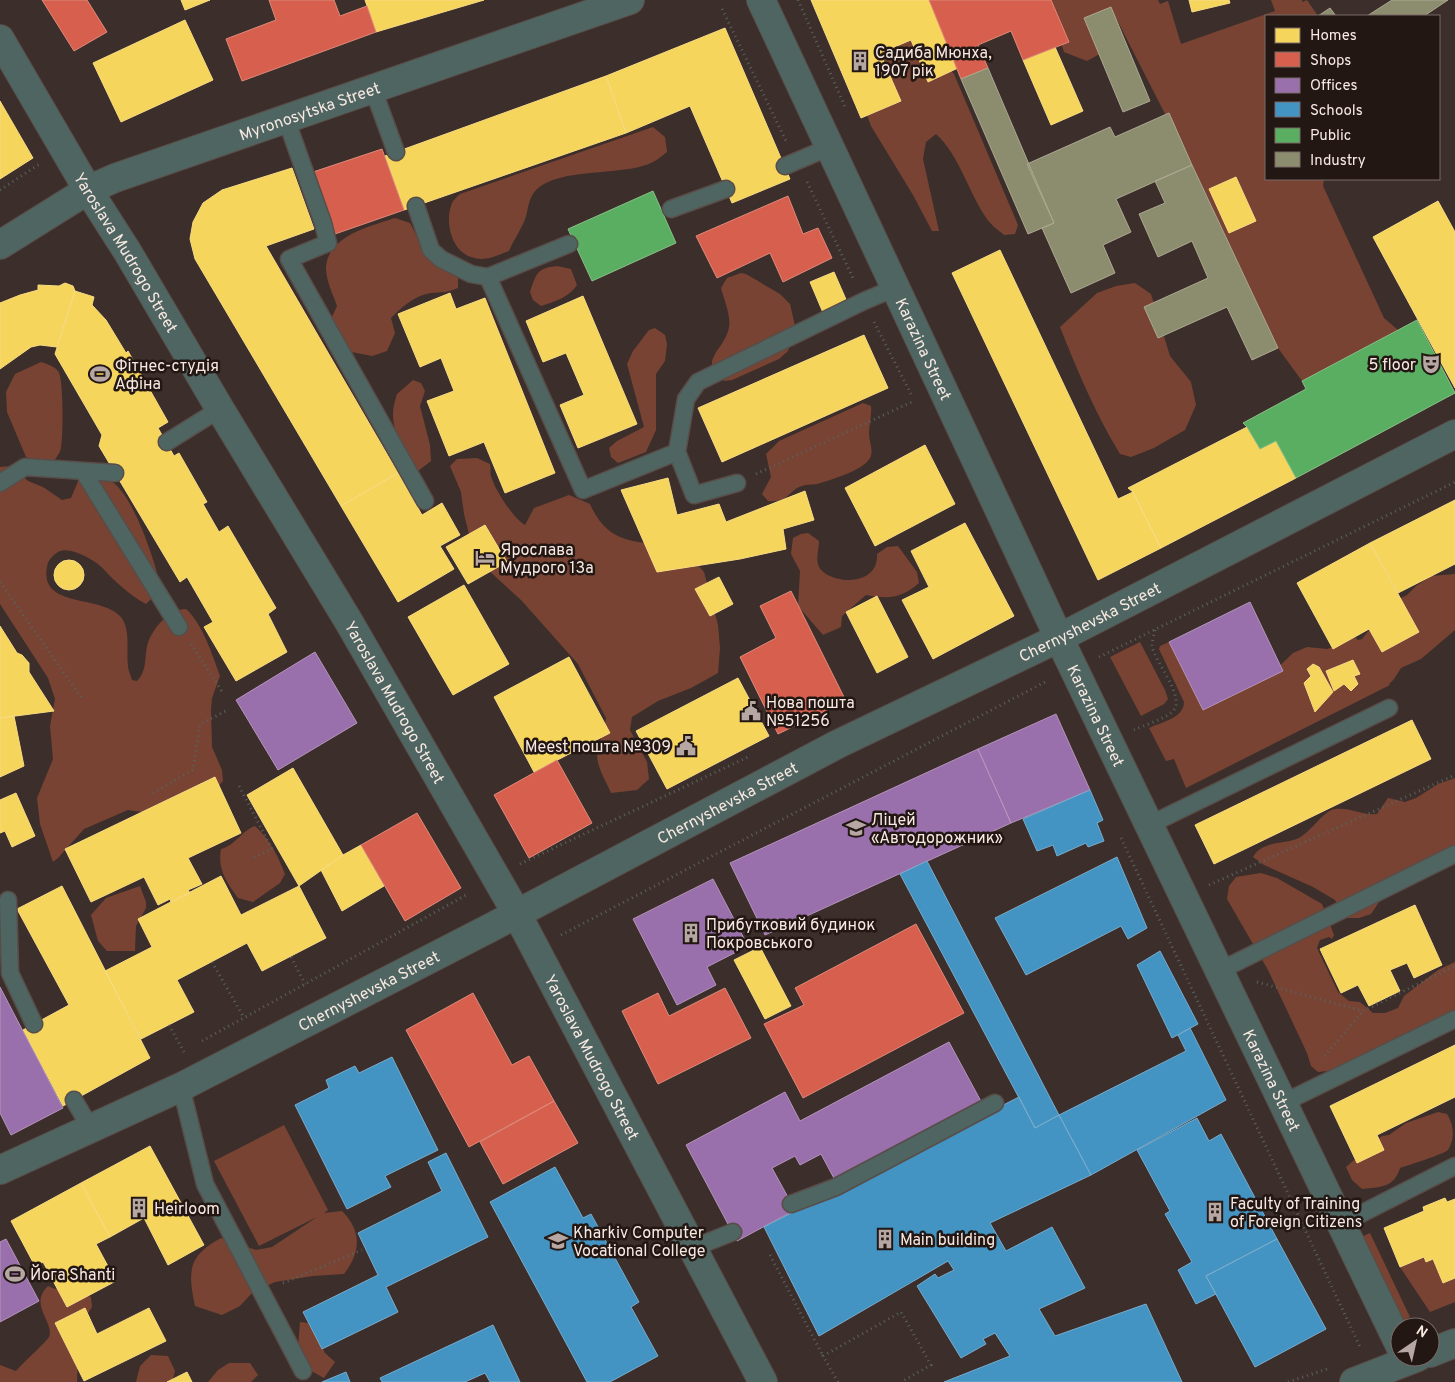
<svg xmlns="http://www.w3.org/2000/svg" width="1455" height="1382" font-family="Overpass,sans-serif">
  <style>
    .green { fill: #794333 }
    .homes { fill: #f6d55c; stroke: #f7db84 }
    .shops { fill: #d6604d; stroke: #e0897a }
    .offices { fill: #9970ab; stroke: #b694bc }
    .schools { fill: #4393c3; stroke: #79accc }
    .public { fill: #5aae61; stroke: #89bf88 }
    .industry { fill: #8c8c6e; stroke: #aca891 }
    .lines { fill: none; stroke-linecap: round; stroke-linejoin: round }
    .service-casing { stroke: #584d49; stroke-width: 19 }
    .minor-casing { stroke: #584d49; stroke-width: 30 }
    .tertiary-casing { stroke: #584d49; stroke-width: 30 }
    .path { stroke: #586360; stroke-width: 3; stroke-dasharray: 1 4; stroke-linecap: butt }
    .service { stroke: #4f6561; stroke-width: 16 }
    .minor { stroke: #4f6561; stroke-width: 28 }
    .tertiary { stroke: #4f6561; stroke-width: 28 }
    .labels { text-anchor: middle; stroke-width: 5; stroke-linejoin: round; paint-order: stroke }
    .poi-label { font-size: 16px; fill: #f8e8e2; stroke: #221713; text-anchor: start }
    .street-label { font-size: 16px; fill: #f8e8e2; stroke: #221713 }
  </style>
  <rect width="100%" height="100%" fill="#3c2e2a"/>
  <path class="green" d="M1047,0H1158L1160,4L1168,1L1181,44L1275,11L1271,0H1302V2L1307,0L1318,16H1266V179H1324L1323,186L1384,318L1398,330L1302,381L1278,348L1206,194L1117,20L1112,33L1109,49L1087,61L1064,52Z
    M895,34L917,39L935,53L954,74L1018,225L1015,234L1004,235C998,230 991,225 987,219C968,192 960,156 936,134L926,142L923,159L939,231H932L913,195L871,126L861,99L868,49Z
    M653,127L665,137L667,152C662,156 656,161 651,163C621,177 552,166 533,194C527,203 528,215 523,224C519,233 513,241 509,251C496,256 485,262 471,257C452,251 445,223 451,206C452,201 456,198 460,194Z
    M395,218L410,223L427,256L441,268L458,274V288C446,293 443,292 431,293C415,295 402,307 391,318L395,333L387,351L372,356L341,350L331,319L337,306C333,294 326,281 326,268C327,236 371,226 395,218Z
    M557,266L571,269L577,285C568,298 556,301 541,306L533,300L530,292C536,274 537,268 557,266Z
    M741,273L746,274L780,294L790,304L796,330L788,351L779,359L732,380L724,381C696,360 725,351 729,327C731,315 724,300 721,288L727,278Z
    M1135,283L1151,294L1170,356L1191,382L1196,405L1185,430L1154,448L1131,457L1120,454C1096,415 1077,370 1060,327L1097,293L1116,286Z
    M655,328L665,335L667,344L665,361L656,374V430L646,452L618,463L611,457L609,448L617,441L644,427L627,364L633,351L649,330Z
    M41,362C47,364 54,366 58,371C64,378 63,436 61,447C61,452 57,456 54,461L42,463L26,457L7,412L6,392L15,374Z
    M413,380L421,383L425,391L420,406L430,445L431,461L418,471C404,460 393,432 393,414C393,407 395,400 397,394Z
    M863,403L871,406C872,416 869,424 869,433C869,441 873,448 871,456C866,470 830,480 817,484C812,485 806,484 802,486C788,490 790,503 768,501L762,494L771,477L766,454L779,441Z
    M477,458L490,464C491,468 490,473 491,476C495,490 513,518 525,525L534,508L569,495L590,504C608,546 640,543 679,544L704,572L718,625L720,648L718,673L691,688L658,701L632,717L630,730L647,762L649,779L637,790L611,793C606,781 597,768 597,754C598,748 605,726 606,718L578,664L521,600L475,558L464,514L461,492L450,466L457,459Z
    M11,466L28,481L43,487L62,500L71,498L79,479C88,479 101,478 110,481C132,490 157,566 161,589L146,604C133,597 121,587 110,576C107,573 103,568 99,565C90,558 69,546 58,552C52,556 48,560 47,567C39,609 102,594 121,617C131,630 126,651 128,666C128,670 131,676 132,680L137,681C149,669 143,654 149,640C155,626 170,609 186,609C202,623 213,656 220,676L212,698L211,710L212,747L222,770L223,781L210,796L149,813L128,810L84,829L58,858L53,862L40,824L37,798L53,759L50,726L55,699L48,678L0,604V467Z
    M808,533L819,541C819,548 816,558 818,564C822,583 879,591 877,554L887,547L898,546L917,572L919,583C900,599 889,599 866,595L842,616L841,627L823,635L798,606L800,571L791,554L793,538L801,534Z
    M1455,574V630L1421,659L1401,668L1394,679L1389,684L1390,685L1186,788L1174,759L1166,761L1149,728C1162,722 1184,718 1184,702L1159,649L1160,646L1169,642L1203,710L1267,678L1293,653L1307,647L1327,649L1340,645L1355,637L1358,640L1362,639L1391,603L1407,595L1416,586L1431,576Z
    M1140,642L1165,690L1168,699L1164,704L1141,716L1110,657Z
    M1455,778V847L1387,890L1371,914L1359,918H1344L1335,900L1313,887L1264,865L1253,857C1262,840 1284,845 1299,838C1312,831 1323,811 1335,809C1350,807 1363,816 1377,814L1388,798L1405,802L1416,798L1438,784Z
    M255,826C271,841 277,854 285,874L280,883L253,902L238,898C227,883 217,869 221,849C236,845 241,831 255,826Z
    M1261,873L1277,878L1322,904L1334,935L1332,939L1329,937L1320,940L1317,948L1338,992L1349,1001L1360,1002L1373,1013H1385L1398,1008L1404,996L1438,970L1455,962V1014L1335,1070L1318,1072L1311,1066L1307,1053L1268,970L1227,899L1229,886L1236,877Z
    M140,886L146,902V908L136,926L135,951H107L98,941L91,915L106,898Z
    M1438,1112L1447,1114C1454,1125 1455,1139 1448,1150C1444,1154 1409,1165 1400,1168C1394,1188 1380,1187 1362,1189L1352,1180L1346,1167L1382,1136L1389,1135L1406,1123Z
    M284,1125L328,1210L324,1213L342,1211C362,1231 361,1252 344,1274L313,1276L275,1282L252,1293L240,1306L222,1315L195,1306C188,1273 187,1256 221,1238L256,1250L272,1247L317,1217L259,1246L214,1161Z
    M1370,1233L1410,1317L1399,1323L1359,1238Z
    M1424,1257L1426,1262L1433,1259L1443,1283L1455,1278V1302L1430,1312L1400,1267Z
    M48,1286L55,1289L66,1286L91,1297L92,1307L83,1321L78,1352L77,1382H0V1365L16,1371C20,1366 48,1340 49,1337C55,1323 28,1305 48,1286Z
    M300,1322L308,1323L325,1353L335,1362L324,1378L306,1368L298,1348Z
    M151,1355L168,1356L175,1371L172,1382H136L140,1366Z
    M229,1363H250L258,1375L251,1382H208L218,1370Z"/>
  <path class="homes" d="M181,0H210L185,10Z
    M365,0H484L376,32Z
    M811,0H929L958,68L928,82L911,40L880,53L901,101L861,118Z
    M1189,0H1229L1230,3L1192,12Z
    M185,20L213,80L121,122L93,63Z
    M725,28L790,179L732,203L690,106L626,133L606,76Z
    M1055,47L1083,111L1051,125L1023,60Z
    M606,76L626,133L404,210L385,156Z
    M0,101L33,158L0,179Z
    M292,168L314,229L266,246L398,473L341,506L195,259L190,239L193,222L203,203L222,190Z
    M1236,177L1256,221L1229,233L1209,189Z
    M1438,201L1455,232V388L1373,237Z
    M1000,250L1118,499L1133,492L1161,548L1098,580L952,273Z
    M834,272L848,304L824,315L810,282Z
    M65,283L73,286L75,291L57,347L40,345L31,347L0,369V303L20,295L38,290V285L59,286Z
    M75,291L94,297L92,305L106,320L126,353L128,351L168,422L158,428L174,456L179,453L207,502L203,504L219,532L228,526L276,608L268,614L287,652L236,681L204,627L213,622L187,577L180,582L99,446L102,435L55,354Z
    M450,293L456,309L485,298L555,473L505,493L484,442L449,456L427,401L454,391L441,358L420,367L398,314Z
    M583,296L637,424L578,448L560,405L584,395L566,353L543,362L526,321Z
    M864,335L888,388L722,462L698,408Z
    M1247,427L1260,449L1276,441L1296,478L1161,548L1133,492L1128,488Z
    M925,445L955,504L875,546L845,488Z
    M398,473L422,515L442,503L460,535L440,546L454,569L398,602L341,506Z
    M668,478L677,515L719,504L726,522L805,491L814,520L783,529L786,549L740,559L657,572L621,490Z
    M1455,500V564L1398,593L1370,543Z
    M965,523L1014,616L933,659L902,600L929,587L911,551Z
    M485,525L507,562L468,584L446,547Z
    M1370,543L1419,632L1382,652L1369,629L1333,649L1297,583Z
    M54 575a15 15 0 1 1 30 0a15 15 0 1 1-30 0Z
    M719,577L733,604L710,616L695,589Z
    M464,585L509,664L453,695L408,617Z
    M877,596L908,657L877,673L846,612Z
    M0,626L17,653L22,655L29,663V672L54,711L0,718Z
    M569,657L610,733L534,772L494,697Z
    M1353,660L1360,674L1354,676L1358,684L1351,691L1344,684L1334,691L1326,671Z
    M1313,664L1319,667L1333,692L1315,712L1304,683L1311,676L1307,669Z
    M738,678L769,736L667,789L636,731Z
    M14,716L24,766L0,777V718Z
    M1412,720L1431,759L1214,864L1195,825Z
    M293,768L343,855L299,886L247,795Z
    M215,777L241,833L188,858L202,884L188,890L190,893L171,902L170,899L158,905L144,877L91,902L65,849Z
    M16,793L35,836L12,847L5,831L0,833V800Z
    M361,845L384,886L342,911L321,870L343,855Z
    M221,876L241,915L299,886L326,938L262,971L247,943L177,980L194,1012L141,1039L105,971L152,947L138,919Z
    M62,886L150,1058L63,1106L23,1030L69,1005L17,909Z
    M1415,905L1442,965L1414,978L1407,963L1390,970L1400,991L1369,1006L1358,985L1341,993L1320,949Z
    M760,947L791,1006L765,1019L734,960Z
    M1455,1045V1097L1377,1135L1384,1150L1357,1163L1330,1106Z
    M150,1146L204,1245L168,1265L144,1218L110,1237L81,1183Z
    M81,1183L110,1237L96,1244L116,1281L67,1307L43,1262L35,1266L11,1221Z
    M1445,1198L1447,1202L1455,1199V1278L1443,1283L1433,1259L1426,1262L1424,1257L1400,1267L1384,1228L1424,1211L1423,1207Z
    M85,1308L97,1334L149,1308L166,1341L84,1381L55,1323Z
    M187,1372L192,1382H167Z"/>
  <path class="shops" d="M42,0H87L107,32L74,51Z
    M269,0H334L340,16L367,6L376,32L242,81L226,39L276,20Z
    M929,0H1051L1069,42L1023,60L1011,31L978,45L988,68L961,79Z
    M382,149L404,210L335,234L313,172Z
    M788,196L803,234L818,228L832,258L783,282L770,253L717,278L696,236Z
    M791,591L846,701L778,734L740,657L776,638L760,606Z
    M557,760L592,823L529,858L494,795Z
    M417,813L461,888L405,921L361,845Z
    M916,924L964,1013L803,1098L764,1024L804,1005L795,988Z
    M725,988L751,1038L658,1084L622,1011L658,993L669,1016Z
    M473,993L512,1065L529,1056L554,1101L469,1147L406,1030Z
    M554,1101L578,1143L503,1184L480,1142Z"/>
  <path class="offices" d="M1250,602L1283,671L1203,710L1169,642Z
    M315,652L357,723L278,770L236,700Z
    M1056,714L1090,790L1011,823L978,749Z
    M978,749L1011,823L765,935L730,863Z
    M713,879L748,946L707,967L716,985L677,1005L633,919Z
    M0,987L63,1108L11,1135L0,1113Z
    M949,1042L983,1105L837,1184L821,1154L800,1165L795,1156L772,1168L795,1210L737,1241L686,1145L785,1092L800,1121Z
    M6,1239L39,1301L0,1322V1242Z"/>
  <path class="schools" d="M1090,790L1103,820L1097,823L1104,841L1088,847L1086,843L1057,856L1053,845L1037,851L1023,819Z
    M1117,857L1147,928L1128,939L1121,926L1026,975L995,918Z
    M927,861L1059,1115L1035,1128L900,874Z
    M1160,951L1198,1024L1172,1038L1137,965Z
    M1190,1028L1226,1100L1091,1175L1059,1115L1186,1051L1178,1035Z
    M392,1057L438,1150L385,1176L391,1187L347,1209L295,1105L329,1088L326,1080L355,1066L359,1073Z
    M1019,1097L1035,1128L1059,1115L1091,1175L990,1223L1006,1251L1052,1227L1085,1288L1039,1309L1055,1336L1146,1304L1182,1382H944L1010,1356L995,1333L983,1339L986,1344L961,1358L917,1286L935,1274L938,1278L954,1270L948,1261L819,1336L764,1227Z
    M1197,1118L1209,1141L1221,1134L1277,1239L1206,1276L1216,1294L1196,1304L1178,1270L1192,1262L1165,1214L1170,1211L1137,1150Z
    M446,1153L488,1237L386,1287L398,1312L322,1349L303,1312L378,1275L358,1233L442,1191L428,1162Z
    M555,1167L583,1218L591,1214L639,1302L631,1307L658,1356L610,1382H587L490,1202Z
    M1277,1239L1326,1329L1255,1367L1206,1276Z
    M493,1325L520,1382H490L485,1373L465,1382H382L380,1378Z
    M346,1372L350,1382H322Z"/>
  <path class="public" d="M653,191L676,243L592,281L568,229Z
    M1417,320L1455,393L1296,478L1276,441L1260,449L1247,427L1243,423L1306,389L1302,381Z"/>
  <path class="industry" d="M1392,0H1448L1424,16H1367Z
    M1111,7L1150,101L1123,112L1084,18Z
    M1330,8L1336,16H1318Z
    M988,68L1054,223L1028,234L961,79Z
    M1169,113L1192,165L1116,199L1131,232L1103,245L1115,273L1071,293L1042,228L1054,223L1027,164L1110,127L1115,137Z
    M1192,165L1278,348L1252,360L1227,307L1158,338L1144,307L1208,278L1192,241L1158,257L1139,214L1165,203L1155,181Z"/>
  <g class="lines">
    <defs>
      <path id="service" d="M373,89L396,152
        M286,119L323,223L328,243L289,259L425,501
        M785,166L830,147
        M416,206L431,250L441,259L471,274L488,277L569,244
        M671,209L726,189
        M488,277L583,490L677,452L694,495L737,483
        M167,442L220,409
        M677,452L686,399L698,382L864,301L895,288
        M83,471L179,627
        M0,483L25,467L115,473
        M1149,825L1389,708
        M8,900L10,973L34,1024
        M1219,971L1455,854
        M181,1087L205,1184L303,1371
        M74,1100L91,1129
        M1283,1103L1455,1019
        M791,1204L836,1187L995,1103
        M1341,1224L1455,1166
        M693,1248L733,1232"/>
      <g id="minor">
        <path id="s1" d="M761,0L1059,638L1400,1346"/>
        <path id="s2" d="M0,245L88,190L115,178L630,0"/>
      </g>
      <g id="tertiary">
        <path id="s3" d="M0,39L88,190L127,251L220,409L349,622L517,914L763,1382"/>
        <path id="s4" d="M0,1170L181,1087L488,929L838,744L1059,638L1455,434"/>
        <path d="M1430,1353L1455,1343"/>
        <path d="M1354,1382L1418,1357"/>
      </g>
    </defs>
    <use href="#service" class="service-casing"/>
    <use href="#minor" class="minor-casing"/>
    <use href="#tertiary" class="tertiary-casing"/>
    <path class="path" d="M798,0L846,109
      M722,9L786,141
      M807,182L854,280
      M0,190L41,163
      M874,322L911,394
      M756,474L914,401
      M0,582L83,700
      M191,644L223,693
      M1099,657L1455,482
      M1134,730C1145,725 1164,719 1172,712C1188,698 1153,661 1152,645C1152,641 1154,635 1155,630
      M239,786L272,849L251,859
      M153,793L193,770L200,724L226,711
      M1121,838L1361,1349
      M520,864L748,757
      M1209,885L1455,775
      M561,935L1047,681
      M291,957L305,984
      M212,962L244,1018
      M1257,982L1363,1011L1455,966
      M169,1025L184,1052
      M202,1041L468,894
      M1325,1056L1363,1011
      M770,1255L823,1356
      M283,1283L362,1250
      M838,1382L823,1356L901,1312L931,1365L901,1382
      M1288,1382L1330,1368"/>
    <use href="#service" class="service"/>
    <use href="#minor" class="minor"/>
    <use href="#tertiary" class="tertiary"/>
  </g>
  <defs>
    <symbol id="building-bare" viewBox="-9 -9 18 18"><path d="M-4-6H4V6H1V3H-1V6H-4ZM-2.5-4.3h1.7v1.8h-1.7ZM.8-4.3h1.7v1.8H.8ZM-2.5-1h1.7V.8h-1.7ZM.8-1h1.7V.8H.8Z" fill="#b6a7a2" stroke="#221713" stroke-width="2.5" paint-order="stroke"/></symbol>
    <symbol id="theatre-bare" viewBox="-9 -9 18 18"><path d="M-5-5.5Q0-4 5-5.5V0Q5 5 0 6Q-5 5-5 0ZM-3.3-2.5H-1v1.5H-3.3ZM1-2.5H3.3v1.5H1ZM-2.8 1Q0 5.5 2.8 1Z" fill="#b6a7a2" stroke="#221713" stroke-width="2.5" paint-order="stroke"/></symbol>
    <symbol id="stadium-bare" viewBox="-9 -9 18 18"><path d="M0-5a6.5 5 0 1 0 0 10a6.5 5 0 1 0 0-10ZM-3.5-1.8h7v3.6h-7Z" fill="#b6a7a2" stroke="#221713" stroke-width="2.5" paint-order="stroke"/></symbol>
    <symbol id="hotel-bare" viewBox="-9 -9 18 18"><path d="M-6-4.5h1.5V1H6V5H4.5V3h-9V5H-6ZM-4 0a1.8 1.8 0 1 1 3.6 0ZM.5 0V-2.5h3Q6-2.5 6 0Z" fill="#b6a7a2" stroke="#221713" stroke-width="2.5" paint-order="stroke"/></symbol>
    <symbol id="civic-bare" viewBox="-9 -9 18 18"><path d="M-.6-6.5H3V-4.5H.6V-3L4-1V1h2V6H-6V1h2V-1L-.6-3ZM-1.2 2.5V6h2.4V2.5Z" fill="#b6a7a2" stroke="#221713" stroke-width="2.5" paint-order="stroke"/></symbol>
    <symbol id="school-bare" viewBox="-9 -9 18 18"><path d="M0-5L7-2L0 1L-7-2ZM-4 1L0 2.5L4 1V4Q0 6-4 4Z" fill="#b6a7a2" stroke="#221713" stroke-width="2.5" paint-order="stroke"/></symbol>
    <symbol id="university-bare" viewBox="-9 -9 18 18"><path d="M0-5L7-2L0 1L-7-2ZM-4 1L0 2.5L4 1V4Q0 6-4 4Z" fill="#b6a7a2" stroke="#221713" stroke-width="2.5" paint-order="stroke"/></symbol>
  </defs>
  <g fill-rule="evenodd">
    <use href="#building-bare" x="846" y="47" width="28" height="28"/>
    <use href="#theatre-bare" x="1417" y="350" width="28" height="28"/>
    <use href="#stadium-bare" x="86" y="360" width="28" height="28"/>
    <use href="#hotel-bare" x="471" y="544" width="28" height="28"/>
    <use href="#civic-bare" x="737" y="697" width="28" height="28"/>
    <use href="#civic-bare" x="672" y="732" width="28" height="28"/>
    <use href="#school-bare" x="842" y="814" width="28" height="28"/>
    <use href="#building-bare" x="677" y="919" width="28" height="28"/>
    <use href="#building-bare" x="125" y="1194" width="28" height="28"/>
    <use href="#building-bare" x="1201" y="1198" width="28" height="28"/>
    <use href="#building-bare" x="871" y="1225" width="28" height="28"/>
    <use href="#university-bare" x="544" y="1227" width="28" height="28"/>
    <use href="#stadium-bare" x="1" y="1260" width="28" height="28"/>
  </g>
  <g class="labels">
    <g class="poi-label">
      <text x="875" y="58">Садиба Мюнха,<tspan x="875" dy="18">1907 рік</tspan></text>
      <text x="1416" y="370" text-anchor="end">5 floor</text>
      <text x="115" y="371">Фітнес-студія<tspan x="115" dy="18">Афіна</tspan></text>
      <text x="500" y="555">Ярослава<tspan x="500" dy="18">Мудрого 13а</tspan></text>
      <text x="766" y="708">Нова пошта<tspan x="766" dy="18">№51256</tspan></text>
      <text x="671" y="752" text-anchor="end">Meest пошта №309</text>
      <text x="871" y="825">Ліцей<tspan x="871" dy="18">«Автодорожник»</tspan></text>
      <text x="706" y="930">Прибутковий будинок<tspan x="706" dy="18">Покровського</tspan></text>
      <text x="1230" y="1209">Faculty of Training<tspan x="1230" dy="18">of Foreign Citizens</tspan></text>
      <text x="154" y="1214">Heirloom</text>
      <text x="573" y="1238">Kharkiv Computer<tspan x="573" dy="18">Vocational College</tspan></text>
      <text x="900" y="1245">Main building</text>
      <text x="30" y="1280">Йога Shanti</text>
    </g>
    <g class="street-label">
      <text dy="6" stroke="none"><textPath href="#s2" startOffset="339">Myronosytska Street</textPath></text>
      <text dy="6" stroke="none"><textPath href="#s3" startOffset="248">Yaroslava Mudrogo Street</textPath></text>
      <text dy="6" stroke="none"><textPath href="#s1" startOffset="385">Karazina Street</textPath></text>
      <text dy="6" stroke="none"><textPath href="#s4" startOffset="1220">Chernyshevska Street</textPath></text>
      <text dy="6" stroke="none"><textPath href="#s3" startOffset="772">Yaroslava Mudrogo Street</textPath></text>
      <text dy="6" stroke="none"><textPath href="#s1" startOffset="790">Karazina Street</textPath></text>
      <text dy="6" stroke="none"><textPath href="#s4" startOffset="815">Chernyshevska Street</textPath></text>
      <text dy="6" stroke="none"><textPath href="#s4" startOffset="410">Chernyshevska Street</textPath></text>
      <text dy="6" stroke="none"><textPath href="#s3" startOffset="1178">Yaroslava Mudrogo Street</textPath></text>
      <text dy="6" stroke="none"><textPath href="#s1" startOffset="1195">Karazina Street</textPath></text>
    </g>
  </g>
  <rect x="1265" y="15" width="175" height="165" fill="#221713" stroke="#786b66"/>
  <rect x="1275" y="28" width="25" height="15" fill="#f6d55c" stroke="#786b66"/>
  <text x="1310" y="40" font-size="15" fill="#f8e8e2">Homes</text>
  <rect x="1275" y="52" width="25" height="15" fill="#d6604d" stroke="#786b66"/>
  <text x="1310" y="65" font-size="15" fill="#f8e8e2">Shops</text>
  <rect x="1275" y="78" width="25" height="15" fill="#9970ab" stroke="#786b66"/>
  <text x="1310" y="90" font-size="15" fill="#f8e8e2">Offices</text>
  <rect x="1275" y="102" width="25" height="15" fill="#4393c3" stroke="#786b66"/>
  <text x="1310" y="115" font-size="15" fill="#f8e8e2">Schools</text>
  <rect x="1275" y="128" width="25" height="15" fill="#5aae61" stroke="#786b66"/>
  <text x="1310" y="140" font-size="15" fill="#f8e8e2">Public</text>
  <rect x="1275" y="152" width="25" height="15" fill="#8c8c6e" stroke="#786b66"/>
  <text x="1310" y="165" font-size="15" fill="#f8e8e2">Industry</text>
  <g transform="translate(1415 1342) rotate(34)"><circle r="24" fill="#221713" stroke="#786b66"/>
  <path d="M0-4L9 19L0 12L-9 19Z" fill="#b6a7a2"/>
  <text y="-8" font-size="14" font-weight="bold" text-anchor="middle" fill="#f8e8e2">N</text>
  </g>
</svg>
